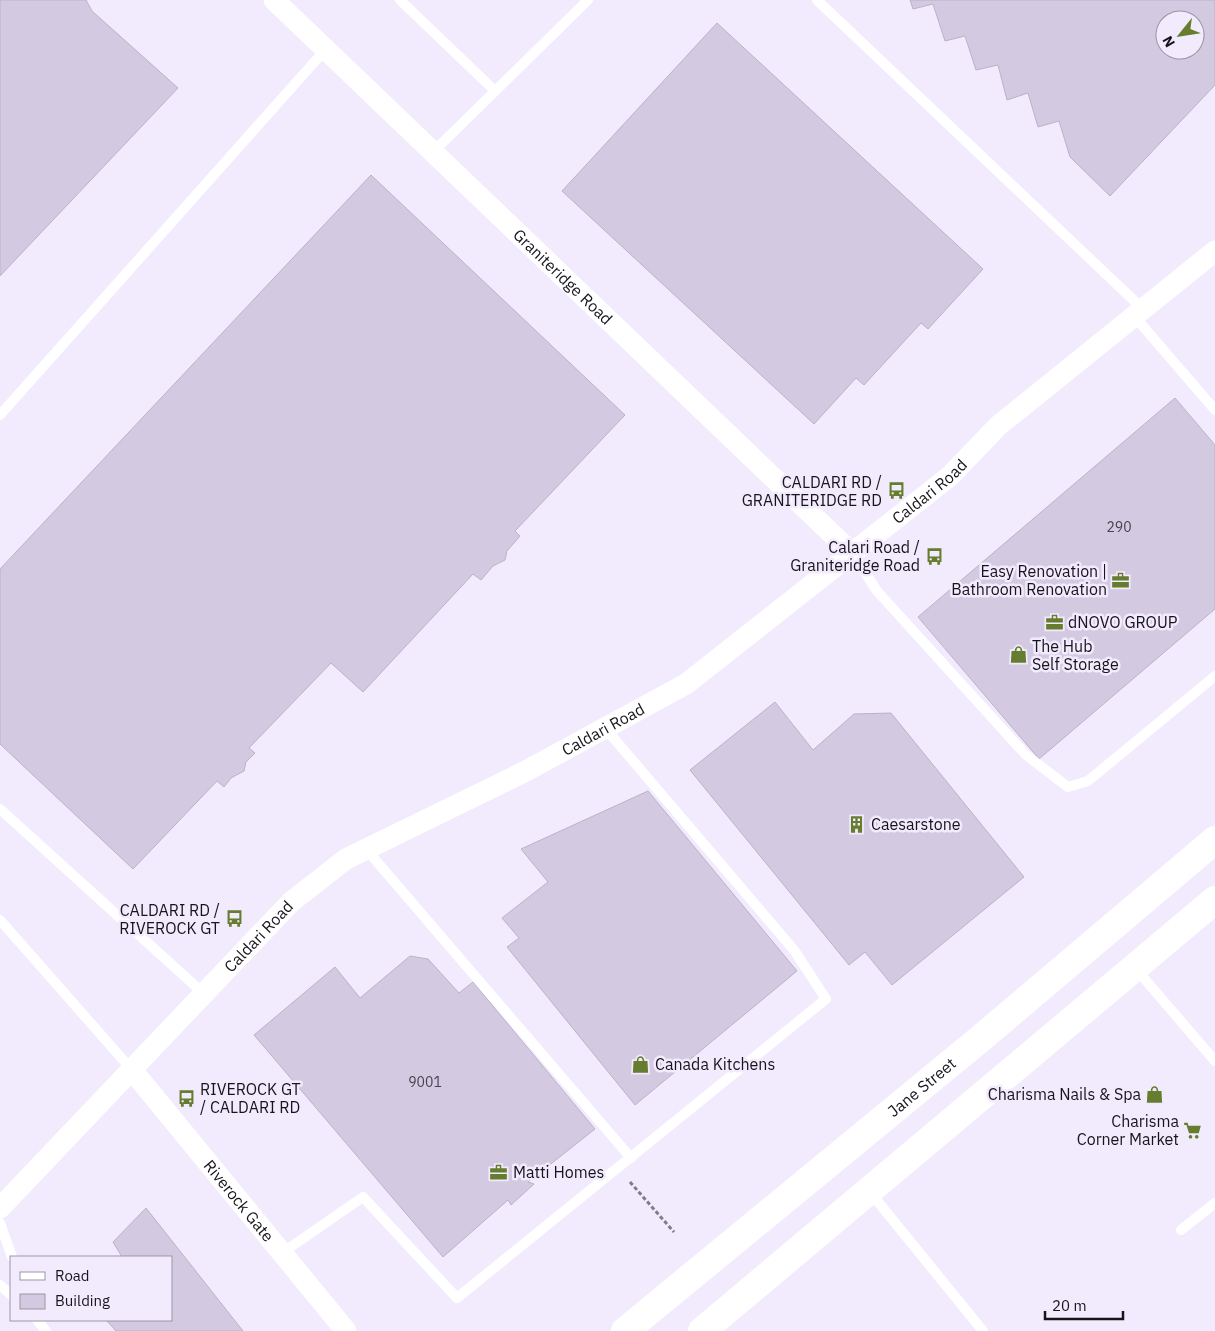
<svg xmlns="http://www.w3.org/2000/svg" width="1215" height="1331" font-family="'IBM Plex Sans',sans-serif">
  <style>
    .building { fill: #d3cae1; stroke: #bbb2c8; fill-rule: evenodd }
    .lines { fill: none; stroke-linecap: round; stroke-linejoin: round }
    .path { stroke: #827c89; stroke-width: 3; stroke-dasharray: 4 2.5; stroke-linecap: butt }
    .service { stroke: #fff; stroke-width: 10 }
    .minor { stroke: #fff; stroke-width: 21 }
    .secondary { stroke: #fff; stroke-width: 28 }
    .labels { text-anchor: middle; stroke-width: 5; stroke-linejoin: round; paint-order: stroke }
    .number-label { font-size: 14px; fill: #47424d }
    .street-label { font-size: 16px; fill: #18141c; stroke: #f2ebfd }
    .poi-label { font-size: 16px; fill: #18141c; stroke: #f2ebfd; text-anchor: end }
  </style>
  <rect width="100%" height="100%" fill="#f2ebfd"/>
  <path class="building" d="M0,0H86L92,11L178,88L0,276Z
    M910,0H1215V85L1110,196L1070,157L1059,121L1038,127L1028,93L1007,100L998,65L976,70L965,36L945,41L933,4L913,9ZM1165,20H1195V50H1165Z
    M717,23L983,269L928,329L921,323L864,385L856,378L814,424L562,191Z
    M371,175L625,415L515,531L520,536L507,551L505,560L493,566L481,580L473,574L363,692L331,663L249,748L255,753L246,762L244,771L231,778L224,787L217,781L133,869L0,744V569Z
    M1175,398L1215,445V609L1039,759L918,617Z
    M775,702L813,750L854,714L891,713L1024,877L892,985L865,952L849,965L690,770Z
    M648,791L797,971L635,1105L507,947L519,938L502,918L548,882L521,849Z
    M410,956L428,959L459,993L473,982L595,1129L528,1182L534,1184L511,1205L508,1200L443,1257L254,1035L335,967L360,998Z
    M146,1208L243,1331H116L106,1320H171V1257H122L113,1242Z"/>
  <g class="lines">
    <path class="path" d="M630,1182L674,1232"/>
    <path class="service" d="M400,0L495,91
      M817,0L1144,310
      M434,151L588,0
      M1135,317L1215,410
      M0,415L326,49
      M853,554L877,591L1026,755L1068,787L1088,781L1215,676
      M0,809L203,993
      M366,849L631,1158
      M0,920L132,1070
      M1136,969L1215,1061
      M870,1192L983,1331
      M0,1223L12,1257
      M1181,1230L1215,1203
      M282,1253L363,1197L457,1298L826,999L794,950L605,728
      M0,1285L11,1295
      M37,1320L46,1331"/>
    <g class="minor">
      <path id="s1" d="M274,0L853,554"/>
      <path id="s2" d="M132,1070L346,1331"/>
      <path id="s3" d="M0,1208L291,902L346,859L526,771L686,684L950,476L998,426L1215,251"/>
    </g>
    <g class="secondary">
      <path id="s4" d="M625,1331L980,1039L1215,840"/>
      <path d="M702,1331L1215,900"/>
    </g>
  </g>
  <defs>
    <symbol id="bus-bare" viewBox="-9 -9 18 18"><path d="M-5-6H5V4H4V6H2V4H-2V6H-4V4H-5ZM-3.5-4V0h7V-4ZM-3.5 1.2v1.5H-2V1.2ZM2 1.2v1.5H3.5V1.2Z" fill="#667c2e" stroke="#f2ebfd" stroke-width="2.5" paint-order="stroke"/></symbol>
    <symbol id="office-bare" viewBox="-9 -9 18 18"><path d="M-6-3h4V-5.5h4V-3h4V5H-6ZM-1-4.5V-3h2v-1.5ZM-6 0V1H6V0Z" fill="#667c2e" stroke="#f2ebfd" stroke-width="2.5" paint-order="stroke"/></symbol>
    <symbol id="shop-bare" viewBox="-9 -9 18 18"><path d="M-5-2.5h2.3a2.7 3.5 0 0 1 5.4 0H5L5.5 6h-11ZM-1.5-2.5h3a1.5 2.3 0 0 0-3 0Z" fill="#667c2e" stroke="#f2ebfd" stroke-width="2.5" paint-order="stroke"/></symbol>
    <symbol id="building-bare" viewBox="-9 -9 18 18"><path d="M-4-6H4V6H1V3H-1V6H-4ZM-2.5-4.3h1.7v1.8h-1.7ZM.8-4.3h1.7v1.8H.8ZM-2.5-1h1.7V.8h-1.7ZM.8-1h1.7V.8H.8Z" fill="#667c2e" stroke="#f2ebfd" stroke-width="2.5" paint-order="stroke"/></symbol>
    <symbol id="supermarket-bare" viewBox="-9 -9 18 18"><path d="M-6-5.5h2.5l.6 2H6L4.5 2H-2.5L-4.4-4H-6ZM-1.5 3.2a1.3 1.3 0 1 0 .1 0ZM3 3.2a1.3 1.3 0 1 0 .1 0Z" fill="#667c2e" stroke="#f2ebfd" stroke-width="2.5" paint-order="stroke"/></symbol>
  </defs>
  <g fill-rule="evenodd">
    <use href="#bus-bare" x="884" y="478" width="25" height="25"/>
    <use href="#bus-bare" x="922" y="544" width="25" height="25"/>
    <use href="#office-bare" x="1108" y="568" width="25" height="25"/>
    <use href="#office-bare" x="1042" y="610" width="25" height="25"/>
    <use href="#shop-bare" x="1006" y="642" width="25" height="25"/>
    <use href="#building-bare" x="844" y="812" width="25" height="25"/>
    <use href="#bus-bare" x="222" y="906" width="25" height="25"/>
    <use href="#shop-bare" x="628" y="1052" width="25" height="25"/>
    <use href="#shop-bare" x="1142" y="1082" width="25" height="25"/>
    <use href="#bus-bare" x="174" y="1086" width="25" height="25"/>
    <use href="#supermarket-bare" x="1180" y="1118" width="25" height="25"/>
    <use href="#office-bare" x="486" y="1160" width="25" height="25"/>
  </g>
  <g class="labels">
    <g class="number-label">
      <text x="1119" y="532">290</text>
      <text x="425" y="1087">9001</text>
    </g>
    <g class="street-label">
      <text dy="6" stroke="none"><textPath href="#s1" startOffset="400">Graniteridge Road</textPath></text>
      <text dy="6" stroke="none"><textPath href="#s3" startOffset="1185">Caldari Road</textPath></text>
      <text dy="6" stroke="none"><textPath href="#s3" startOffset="780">Caldari Road</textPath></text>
      <text dy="6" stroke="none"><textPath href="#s3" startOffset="375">Caldari Road</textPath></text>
      <text dy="6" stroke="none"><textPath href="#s4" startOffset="384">Jane Street</textPath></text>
      <text dy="6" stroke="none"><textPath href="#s2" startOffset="169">Riverock Gate</textPath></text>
    </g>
    <g class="poi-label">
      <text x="882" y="488">CALDARI RD /<tspan x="882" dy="18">GRANITERIDGE RD</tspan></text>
      <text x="920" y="553">Calari Road /<tspan x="920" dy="18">Graniteridge Road</tspan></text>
      <text x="1107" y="577">Easy Renovation |<tspan x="1107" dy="18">Bathroom Renovation</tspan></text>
      <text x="1068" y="628" text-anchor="start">dNOVO GROUP</text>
      <text x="1032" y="652" text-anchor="start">The Hub<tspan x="1032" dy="18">Self Storage</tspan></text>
      <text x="871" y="830" text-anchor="start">Caesarstone</text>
      <text x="220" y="916">CALDARI RD /<tspan x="220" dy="18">RIVEROCK GT</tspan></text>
      <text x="655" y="1070" text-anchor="start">Canada Kitchens</text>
      <text x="200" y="1095" text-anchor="start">RIVEROCK GT<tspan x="200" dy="18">/ CALDARI RD</tspan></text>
      <text x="1141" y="1100">Charisma Nails &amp; Spa</text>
      <text x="1179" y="1127">Charisma<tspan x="1179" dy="18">Corner Market</tspan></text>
      <text x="513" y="1178" text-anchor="start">Matti Homes</text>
    </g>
  </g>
  <rect x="10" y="1256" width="162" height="65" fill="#f2ebfd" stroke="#9b95a3"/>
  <rect x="20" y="1272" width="25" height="8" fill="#ffffff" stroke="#9b95a3"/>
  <text x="55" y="1281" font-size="15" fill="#18141c">Road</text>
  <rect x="20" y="1294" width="25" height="15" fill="#d3cae1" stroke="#9b95a3"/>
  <text x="55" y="1306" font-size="15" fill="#18141c">Building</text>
  <g transform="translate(1180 35) rotate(240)"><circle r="24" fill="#f2ebfd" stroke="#9b95a3"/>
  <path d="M0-4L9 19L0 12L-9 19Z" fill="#667c2e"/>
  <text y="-8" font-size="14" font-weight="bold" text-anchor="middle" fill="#18141c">N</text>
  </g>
  <path d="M1045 1311v8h78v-8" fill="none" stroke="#18141c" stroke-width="2.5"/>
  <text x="1052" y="1311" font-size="15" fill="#18141c" stroke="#f2ebfd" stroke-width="4" paint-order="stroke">20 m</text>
</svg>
